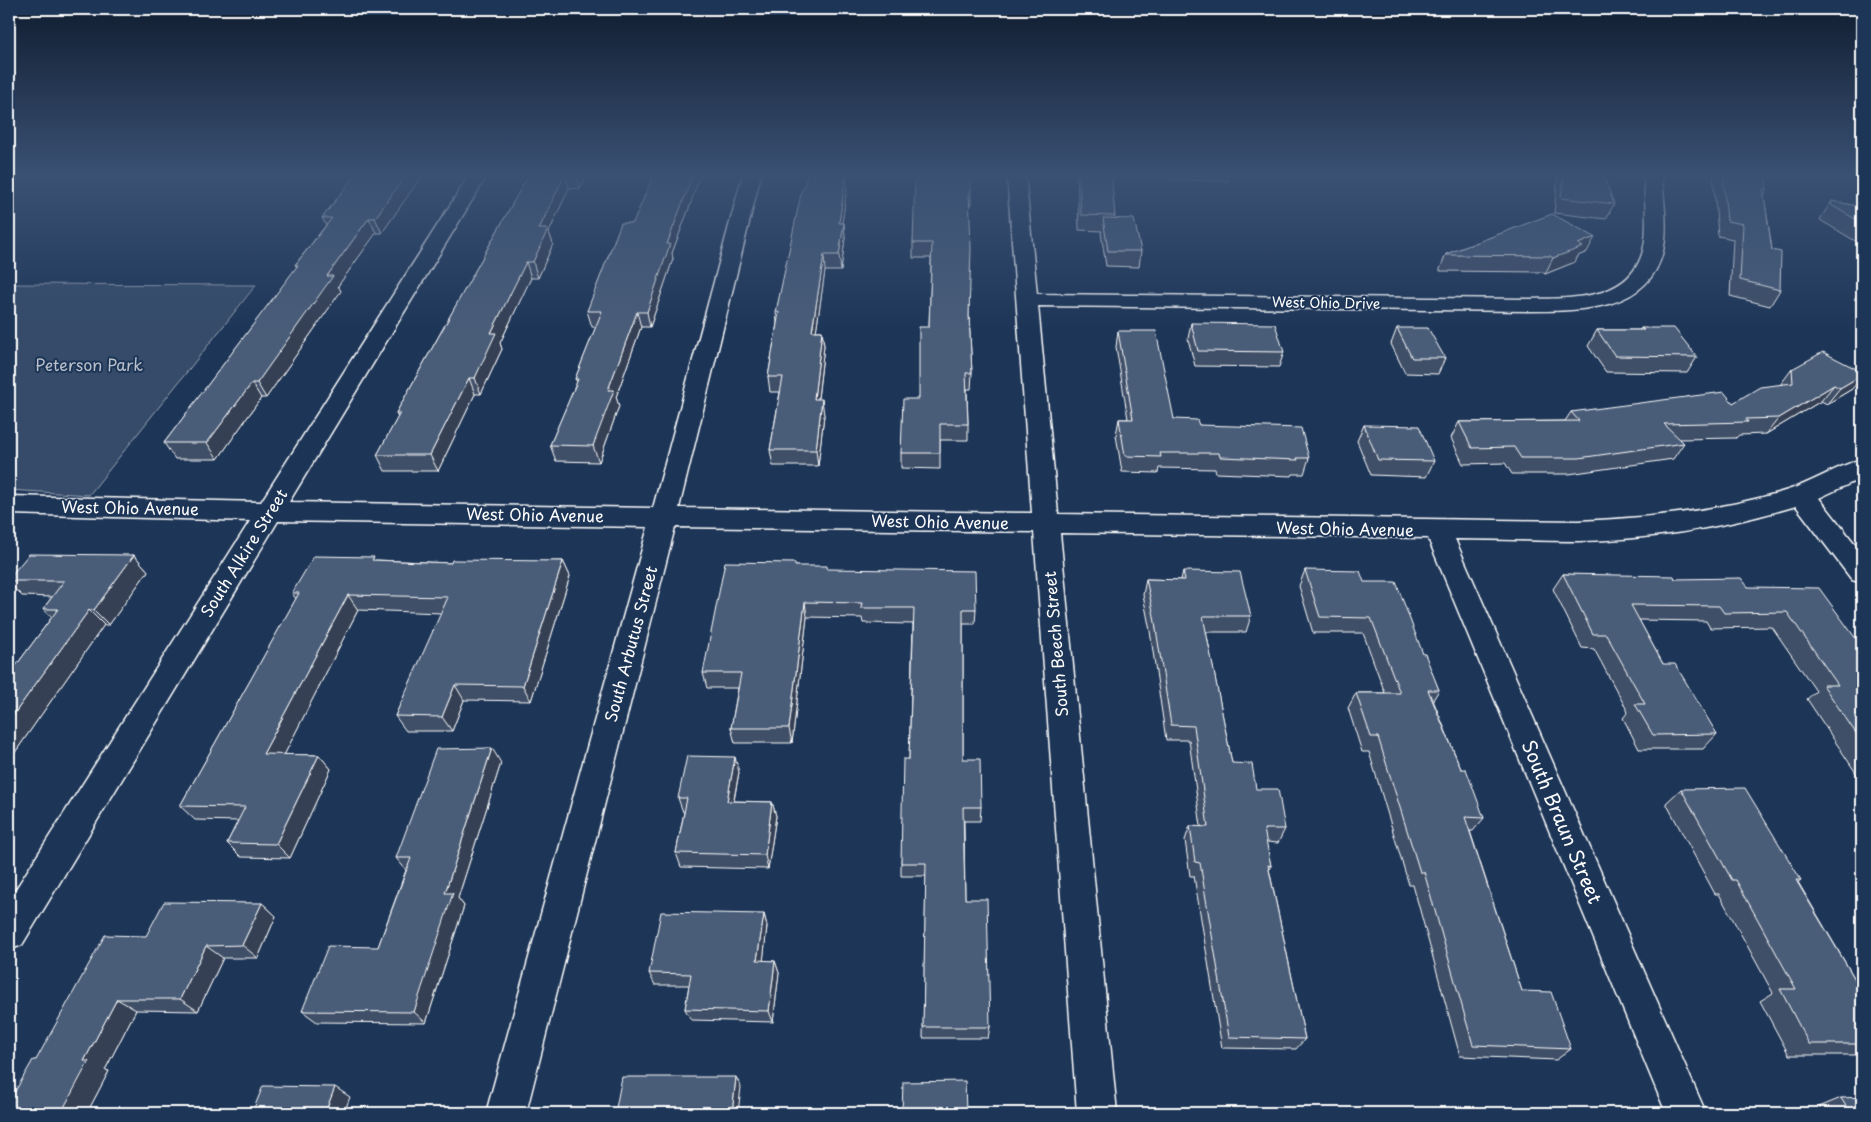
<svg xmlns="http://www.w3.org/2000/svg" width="1871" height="1122" font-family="'Playpen Sans',sans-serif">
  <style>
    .green { fill: #364b69; stroke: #9aa5b4 }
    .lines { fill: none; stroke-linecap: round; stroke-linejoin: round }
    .minor-casing { stroke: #fff; stroke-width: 3 }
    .minor { fill: #1d3557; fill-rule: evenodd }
    .wall { fill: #405068; stroke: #fff }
    .shaded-wall { fill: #344155; stroke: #fff }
    .building { fill: #4a5d79; stroke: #fff }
    .labels { text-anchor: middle; stroke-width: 4; stroke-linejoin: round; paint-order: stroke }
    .far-street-label { font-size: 14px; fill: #fff; stroke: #1d3557 }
    .park-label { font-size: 16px; fill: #b9c0ca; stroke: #1d3557 }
    .street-label { font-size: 16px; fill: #fff; stroke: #1d3557 }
    .near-street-label { font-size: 19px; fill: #fff; stroke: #1d3557 }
  </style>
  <rect width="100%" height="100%" fill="#1d3557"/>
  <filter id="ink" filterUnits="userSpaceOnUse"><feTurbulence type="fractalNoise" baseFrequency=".02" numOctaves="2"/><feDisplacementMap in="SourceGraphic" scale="10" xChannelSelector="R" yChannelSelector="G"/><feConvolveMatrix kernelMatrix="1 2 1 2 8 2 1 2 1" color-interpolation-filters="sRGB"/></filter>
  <g filter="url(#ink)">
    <path class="green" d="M9,284L256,285L89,495L9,490Z"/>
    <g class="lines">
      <defs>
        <path id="minor" d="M470,174H488L289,502L653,508L743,174H761L679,508L1032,513L1007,174H1025L1037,294L1528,299C1570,298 1629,302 1643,251C1649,227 1644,199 1644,174H1662C1663,198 1669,227 1663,251C1649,312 1578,311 1528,311L1038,306L1058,514L1578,521C1649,518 1720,511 1788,490C1814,482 1837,466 1862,459V478L1819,498L1862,553V583L1852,580L1796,506C1726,527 1652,540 1578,541C1537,541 1496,539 1455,539L1706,1113H1666L1428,538L1060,533L1117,1113H1077L1034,532L675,527L526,1113H486L648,527L278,521L22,945L9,950V900L250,521L9,514V496L261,502Z"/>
      </defs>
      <use href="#minor" class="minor-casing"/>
      <use href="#minor" class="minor"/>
    </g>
    <path class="wall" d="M356,174L382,233H376L338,286L341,291L266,398H261L218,459H175L164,443L297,267L295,265L326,225L322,218Z
      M529,174H587L580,189L569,188L549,232L553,244L538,278H531L500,343L502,349L481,394H475L438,471H385L377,455L398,417L396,413Z
      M1077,174H1111L1115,218L1141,251L1139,267L1106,266L1101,233L1102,231L1079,230Z
      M1169,174H1230L1228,181L1170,180Z
      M1558,174H1603L1614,204L1606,219L1554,213Z
      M1713,174H1765L1767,190L1764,195L1772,250L1780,290L1770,306L1730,296L1733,239L1718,236Z
      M929,175L971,191V205H969V315L972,373L971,389H967L968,424V440H940V469L901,468V453L919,399L929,327L931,258H913V243Z
      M847,188L842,223H844L845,238L841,271H825L816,331H822L824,346L818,399L824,415L818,466H773L770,450L780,392H770L768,377L777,323L776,312L804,189Z
      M1832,201L1862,207V245L1820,220L1822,216Z
      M691,203L672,253L673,259L650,327H641L616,397L619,406L599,462L556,461L550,445L577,382L575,379L596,327H592L587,311L633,223Z
      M1587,252L1578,256L1575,262L1545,274L1542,272L1440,271V269L1446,254Z
      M1862,289V302L1854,299Z
      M1191,323L1284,352L1279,367L1195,366L1188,339Z
      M1397,328L1445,358L1438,374L1405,373L1391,344Z
      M1641,328L1697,357L1687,373L1606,372L1588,346L1597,330H1640Z
      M1118,331L1174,419L1199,425L1309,458L1304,474H1293L1292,476L1216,473L1215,469L1159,468L1158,473L1122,472L1116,435L1119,419H1128L1116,347Z
      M1792,369L1852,389L1827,404L1821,401L1766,434L1739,435L1736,438L1679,439L1684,443L1673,459L1569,474H1512L1505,463L1463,464L1451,438L1459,422L1565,421L1571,412L1733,403L1780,385Z
      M1364,425L1434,461L1426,477L1371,475L1357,441Z
      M134,555L148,571L109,625H104L9,761V675L52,617L43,609L52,597L22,596L9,583V578Z
      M376,560L451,563L563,561L570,576L531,701L464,700L452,731H406L395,716L442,613L358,610L284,755H319L331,769L290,858L241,857L227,843L238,821L195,820L180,806L296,599L292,593Z
      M796,566L827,569L976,609L975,624H963V759L981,807L980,821H964L965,899L990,1027L988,1038H923L926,876H901V863L909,759L913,624L863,623L862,618L807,617L792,743H735L731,728L738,688H707L703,673Z
      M1305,570L1364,582L1423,654L1439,690L1433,700L1461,769L1484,818L1473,831H1470L1522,991L1571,1049L1556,1060L1460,1056L1413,885H1409L1369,752H1362L1348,708L1356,693H1385L1363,633H1313L1299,586Z
      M1183,571L1251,616L1246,632H1206L1232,763L1256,789L1285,829L1278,843L1266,842L1271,866L1269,869L1305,1039L1296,1049L1222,1048L1194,876H1190L1185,840L1190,826L1201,827L1189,740H1166L1150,631L1143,595L1146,579L1181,580Z
      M1563,574L1675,579L1748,587L1862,647V782L1807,699L1816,691L1772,627L1710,628L1706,621L1639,620L1663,664L1717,734L1703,749H1639L1623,718L1628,712L1594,649L1582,648L1553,589Z
      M501,763L458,898L464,906L426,1023L317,1022L302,1011L378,947L406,870L396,858Z
      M739,772L734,801L772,802L776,816L768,869L681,867L676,853L684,812H683L678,798Z
      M1681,789L1801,880L1798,882L1862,991V1055H1789L1760,1001L1773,993L1719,894H1715L1666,803Z
      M262,903L276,916L258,958H223L198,1011L136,1010L105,1070L109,1071L87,1113H9L36,1060L146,936Z
      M764,914L767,926L763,961H775L779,973L773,1022L691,1020L685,1009L689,985H655L649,973Z
      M1841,1098L1862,1113H1822L1819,1107Z"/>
    <path class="shaded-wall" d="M407,174H423L382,233L375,218Z
      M565,174L569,188L549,232L553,244L538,278L533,262L539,229Z
      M576,174H587L580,189Z
      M693,174H700L691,203L672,253L673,259L650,327L647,312L667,244Z
      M846,174L847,188L840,238L839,223Z
      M369,218L376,233L338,286L341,291L266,398L257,383L327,276Z
      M844,223L845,238L841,271L839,255Z
      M1595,237L1587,252L1578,256L1575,262L1545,274L1553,258L1578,244Z
      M824,255L825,271L814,346L812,331Z
      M526,262L531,278L500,343L502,349L481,394L475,378L491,333Z
      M637,312L641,327L616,397L619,406L599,462L593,446L608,390Z
      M822,331L824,346L816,415L814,399Z
      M1862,375V377L1852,389L1827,404L1840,388Z
      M469,378L475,394L438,471L430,455Z
      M252,383L261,398L218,459L207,443Z
      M1834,385L1821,401L1766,434L1779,418Z
      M822,399L824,415L818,466L816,450Z
      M134,555L148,571L109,625L94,610Z
      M563,561L570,576L531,701L523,686Z
      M348,595L358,610L277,769L263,754Z
      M805,602L807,617L792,743L789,728Z
      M89,610L104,625L9,761V721Z
      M455,685L464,700L452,731L442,717Z
      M492,748L501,763L458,898L464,906L426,1023L414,1012L445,893Z
      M319,755L331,769L290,858L276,844Z
      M735,757L739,772L731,815L727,801Z
      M772,802L776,816L768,869L765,855Z
      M262,903L276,916L258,958L242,945Z
      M764,914L767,926L762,972L757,960Z
      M206,946L223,958L198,1011L180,999Z
      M775,961L779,973L773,1022L769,1011Z
      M117,999L136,1010L105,1070L109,1071L87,1113H61L84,1061Z
      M736,1077L741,1087L738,1113H732Z
      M335,1087L350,1097L344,1113H325Z"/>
    <path class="building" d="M356,174H407L375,218H369L327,276H333L257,383H252L207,443H164L298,265H295L332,218H322Z
      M529,174H565L539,229H548L533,262H526L491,333H496L475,378H469L430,455H377L400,413H396Z
      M654,174H693L688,188L667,244H670L647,312H637L608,390H614L593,446L550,445L578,379H575L602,311H587L621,223H633Z
      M807,174H846L839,223H844L839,255H824L812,331H822L814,399H822L816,450H770L783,377H768L779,312H776L802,189H804Z
      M929,174H971V191H969L971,248L969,315L972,373H966L968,424H940V453H901L903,399H919V327H929L932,243H913L915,175H929Z
      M1079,174H1111L1115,216L1081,215Z
      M1564,174H1603L1614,204L1561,198Z
      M1723,174H1765L1767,190L1763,189L1772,250L1781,252L1780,290L1740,280L1743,224L1727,221Z
      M1832,201L1862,207V223L1831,205Z
      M1552,214L1595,237L1578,244L1583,247L1553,258L1550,256L1446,255V254Z
      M1103,218L1134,219L1141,251H1108Z
      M1191,323L1275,324L1284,352L1198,351Z
      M1397,328H1428L1445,358H1412Z
      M1641,328H1674L1697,357L1615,356L1597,330H1644Z
      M1118,331H1156L1174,419L1197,420L1199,425L1301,428L1309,458H1297L1298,460L1220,457L1219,453H1160L1161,457L1125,456L1119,419H1133Z
      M1823,352L1862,372V375L1840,388L1834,385L1779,418L1746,419L1748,422L1664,424L1684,443L1579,458H1521L1514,447L1472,448L1459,422L1579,421L1571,412L1724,392L1733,403L1760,387L1793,383L1792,369Z
      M1364,425L1419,426L1434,461L1378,460Z
      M29,554L134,555L94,610H89L9,721V675L58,609H43L64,581H9V578Z
      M314,556L374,557L372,560L451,563L452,560L563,561L523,686L455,685L442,717L395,716L448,597L348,595L263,754L319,755L276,844L227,843L245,807L180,806L299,593H292Z
      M725,562L795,563V566H827V569L975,571L976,609H963V759H980L981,807H963L965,899H987L990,1027H923L926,863H901L903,759H909L914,608H861L862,603L805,602L789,728H731L741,673H703Z
      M1305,570L1360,571L1364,582H1396L1423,654H1425L1439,690H1428L1461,769H1466L1484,818L1465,817L1522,991L1551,992L1571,1049L1473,1045L1424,872H1420L1378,737H1371L1356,693H1400L1371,618L1320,617Z
      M1183,571L1240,572L1251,616H1203L1232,763L1252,764L1256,789H1278L1285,829H1264L1271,866L1268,865L1305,1039L1229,1037L1200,863L1195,862L1190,826L1208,827L1194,726L1171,725L1154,616L1146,579L1185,580Z
      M1563,574L1674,576L1675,579L1741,578L1748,587L1819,588L1862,647V742L1823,685H1838L1787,612L1724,613L1719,606L1631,605L1663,664H1675L1717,734L1653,735L1635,704H1645L1606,634H1593Z
      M492,748L445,893H453L414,1012L302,1011L328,946L378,947L411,858H396L436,749Z
      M687,756L735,757L727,801L772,802L765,855L676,853L687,798H678Z
      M1745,788L1801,880H1796L1862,991V1044H1809L1780,989H1796L1736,880H1732L1681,789Z
      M164,902L262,903L242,945L206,946L180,999H117L84,1061H89L61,1113H9V1102L33,1060H36L105,935L146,936Z
      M661,912L764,914L757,960L775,961L769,1011L685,1009L691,974L649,973Z
      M622,1077H736L732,1113H615Z
      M965,1081L966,1113H902L903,1082Z
      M263,1086L335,1087L325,1113H252Z
      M1862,1097V1113H1850L1841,1098Z"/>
  </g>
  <linearGradient id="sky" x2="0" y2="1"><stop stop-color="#101d30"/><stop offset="0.53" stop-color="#3a5174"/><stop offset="1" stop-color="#3a5174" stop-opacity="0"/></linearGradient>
  <rect width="1871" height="331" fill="url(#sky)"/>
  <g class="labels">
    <g class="far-street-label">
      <text transform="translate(1326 303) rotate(1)" y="5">West Ohio Drive</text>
    </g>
    <g class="park-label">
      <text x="89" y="371">Peterson Park</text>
    </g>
    <g class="street-label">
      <text transform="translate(130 508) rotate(1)" y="6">West Ohio Avenue</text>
      <text transform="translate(535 515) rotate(1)" y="6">West Ohio Avenue</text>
      <text transform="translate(940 522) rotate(1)" y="6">West Ohio Avenue</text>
      <text transform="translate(1345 529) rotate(1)" y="6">West Ohio Avenue</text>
      <text transform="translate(244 553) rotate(-58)" y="6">South Alkire Street</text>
      <text transform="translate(631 644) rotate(-75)" y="6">South Arbutus Street</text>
      <text transform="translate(1056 644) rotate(-95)" y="6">South Beech Street</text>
    </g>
    <g class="near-street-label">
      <text transform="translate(1562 822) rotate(67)" y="7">South Braun Street</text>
    </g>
  </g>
  <rect width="1871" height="1122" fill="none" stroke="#1d3557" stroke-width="30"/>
  <rect x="15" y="15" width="1841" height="1092" fill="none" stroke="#fff" stroke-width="2" filter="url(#ink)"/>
</svg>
